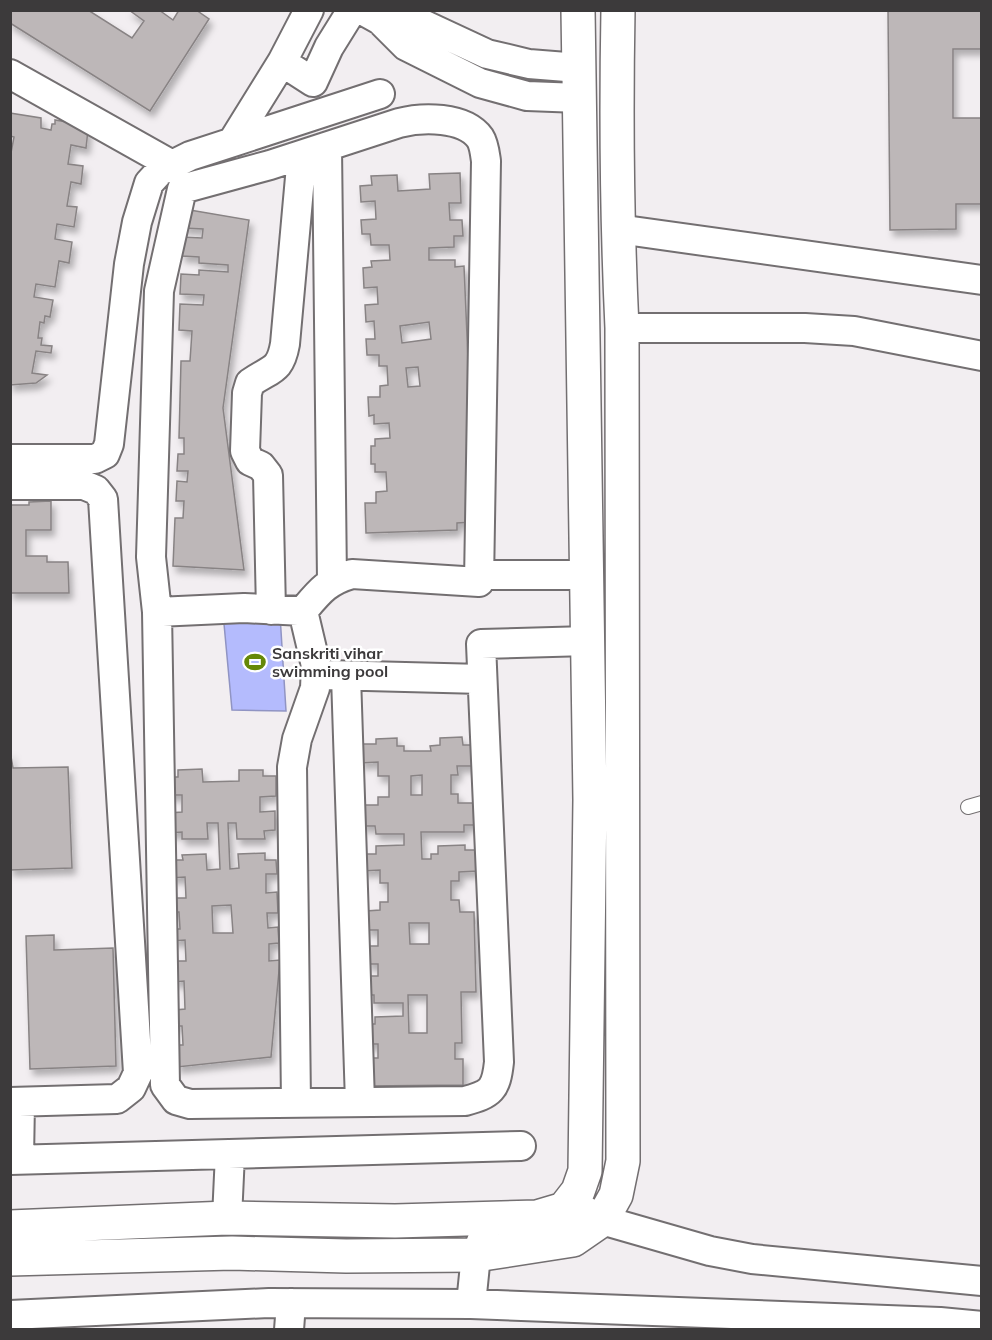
<svg xmlns="http://www.w3.org/2000/svg" width="992" height="1340" font-family="Mulish,sans-serif">
  <style>
    .water { fill: #b4bbfd; stroke: #9094c3; stroke-width: 1.5 }
    .building { fill: #bdb7b8; stroke: #888384; stroke-width: 1.5; fill-rule: evenodd; filter: url(#shadow) }
    .lines { fill: none; stroke-linecap: round; stroke-linejoin: round }
    .service-casing { stroke: #736f71; stroke-width: 16 }
    .minor-casing { stroke: #736f71; stroke-width: 32 }
    .tertiary-casing { stroke: #736f71; stroke-width: 36 }
    .service { stroke: #fff; stroke-width: 14 }
    .minor { stroke: #fff; stroke-width: 28 }
    .tertiary { stroke: #fff; stroke-width: 33 }
    .labels { text-anchor: middle; stroke-width: 5; stroke-linejoin: round; paint-order: stroke }
    .poi-label { font-size: 16px; font-weight: bold; fill: #3c3a3b; stroke: #fff; text-anchor: start }
  </style>
  <defs>
    <filter id="shadow"><feDropShadow dx="3.5" dy="6" stdDeviation="3" flood-color="#0004"/></filter>
  </defs>
  <rect width="100%" height="100%" fill="#f2eef1"/>
  <path class="water" d="M223,613L280,615L286,711L232,710Z"/>
  <path class="building" d="M10,10H88L132,38L144,21L129,10H159L173,20L179,10H196L209,19L150,111L10,23Z
    M888,10H982V49H953V118H982V204H956V229L890,230Z
    M10,113L41,118V128L51,130L52,124H55V120L79,124V129L88,130L86,148L71,145L68,164L83,166L81,184L71,182L67,206L77,207L74,227L57,224L55,239L72,242L69,263L59,261L55,287L36,284L34,297L53,300L50,317L45,316L44,323L40,322L38,338H42L41,345L52,346L51,353L36,351L32,373L47,375L36,383L10,385V158L14,137L10,136Z
    M460,173L461,203H449L450,220H462L463,236H454V247L429,248V260H455V267L464,266L475,522L457,523V530L366,533L365,503H376V492L387,491L386,472H375V464H371V446H375V439L390,438L389,423L374,424V415L369,416L368,397H380V386L388,385L387,366H379V355H367L366,339H375L374,321L366,322L365,305L378,304L377,287L364,288L363,268L372,267L371,261L390,260L389,245H371L370,234H362L361,220L376,219L375,201L361,202L360,186L372,185L371,176L397,175L398,191L430,189L429,174ZM429,322L431,339L402,343L400,326ZM418,367L420,386L408,387L406,368Z
    M184,209L249,220L223,408L244,570L173,566L175,518H183L184,501H176L177,481L187,482L188,471H177L178,454H184V438H179L181,361H190L192,331L179,330L180,304L203,305L204,295L180,294L181,274L199,275V270L228,272V265L199,263V257L182,256V237L202,238L203,229L183,228Z
    M51,501V530H26V556H47V562H68L69,593H10V505H29V502Z
    M462,737L463,745H477V766H457L458,775H451V794H458V803H478V825H464V832H421L422,859H431V854H438V846L465,845V850H478L479,871L459,872V881H451V900H459L460,912H474L476,992H461L462,1043H455V1059H463V1085L367,1086L366,1058H378V1044H366V1024H375V1017L403,1016V1003H374V995H368L367,976H378V964H367V946H378V930H366V911L380,910V902H388V883H380V870L362,871V854H376V846L404,845V834H376L375,826H361V805H378V797H389V776H378V762L360,763V744H376V739L397,738V746H404V751H431L430,746L440,745V738ZM422,775V795H411V776ZM409,923H429V944H410ZM408,995H427V1033H409Z
    M10,751L13,768L68,767L72,868L10,870Z
    M202,769L203,782L239,781V770H263V776H276V796L260,797V812L275,811V830L264,831L265,839H237L236,823H228L230,869L239,868L238,854L265,853V860H276L277,874H266V893L277,892L278,913H267L268,928L278,927L279,943L269,944V961L280,960L271,1057L177,1067L176,1045H183L182,1026H175V1010L185,1009L184,981L174,982L173,961H186L185,940L172,941V929H180L179,912H171V898H186L185,877L170,878L169,860H183L182,855L206,854L207,870L220,869L218,823H207L208,839H182V832L168,833V813L182,812V795H167V777H178V770ZM231,905L233,933H213L212,906Z
    M54,935V950L113,948L116,1066L30,1069L26,936Z"/>
  <g class="lines">
    <defs>
      <path id="service" d="M968,807L982,803"/>
      <path id="minor" d="M362,10L380,20L406,46L480,83L527,96L579,98
        M380,20H414L487,54L529,64L579,68
        M282,62L313,82L329,47L352,10
        M10,74L172,165
        M233,141L282,62L309,10
        M327,147L332,581
        M618,229L982,280
        M622,328H805L854,331L982,356
        M10,459H95L105,454L109,444L129,264L137,222L149,183L160,171L190,156L380,94
        M10,485H84L96,490L103,499L138,1073L131,1088L117,1099L10,1102
        M479,575H587
        M271,610L268,475L261,466L250,461L245,451L247,393L250,383C271,368 280,372 285,344L302,155
        M157,612L244,608L303,611C319,592 327,581 352,574L479,582L486,161C485,154 484,144 480,138C464,116 422,117 399,123L270,165L182,189L159,291L151,557L157,612L165,1085L176,1100L190,1104L465,1101C491,1094 496,1090 499,1062L481,644L588,641
        M328,675L482,679
        M346,676L360,1102
        M296,1103L292,767L297,739L315,688L316,666L303,611
        M19,1159L20,1102
        M10,1160L521,1146
        M570,1202L602,1220L710,1251L752,1259L982,1281
        M227,1218L230,1154
        M471,1304L476,1255L490,1218
        M10,1315L269,1303L471,1304L940,1322L982,1326
        M289,1330L291,1303"/>
      <path id="tertiary" d="M10,1227L227,1218L395,1221L537,1217L564,1209L578,1191L585,1171L590,800L578,10
        M10,1259L232,1253L346,1256L476,1255L573,1240L602,1220L616,1195L623,1161L622,328C617,222 616,116 618,10"/>
    </defs>
    <use href="#service" class="service-casing"/>
    <use href="#minor" class="minor-casing"/>
    <use href="#tertiary" class="tertiary-casing"/>
    <use href="#service" class="service"/>
    <use href="#minor" class="minor"/>
    <use href="#tertiary" class="tertiary"/>
  </g>
  <defs>
    <symbol id="stadium-bare" viewBox="-9 -9 18 18"><path d="M0-5a6.5 5 0 1 0 0 10a6.5 5 0 1 0 0-10ZM-3.5-1.8h7v3.6h-7Z" fill="#668808" stroke="#fff" stroke-width="2.5" paint-order="stroke"/></symbol>
  </defs>
  <g fill-rule="evenodd">
    <use href="#stadium-bare" x="240" y="647" width="30" height="30"/>
  </g>
  <g class="labels">
    <g class="poi-label">
      <text x="272" y="659">Sanskriti vihar<tspan x="272" dy="18">swimming pool</tspan></text>
    </g>
  </g>
  <rect width="992" height="1340" fill="none" stroke="#3c3a3b" stroke-width="24"/>
</svg>
